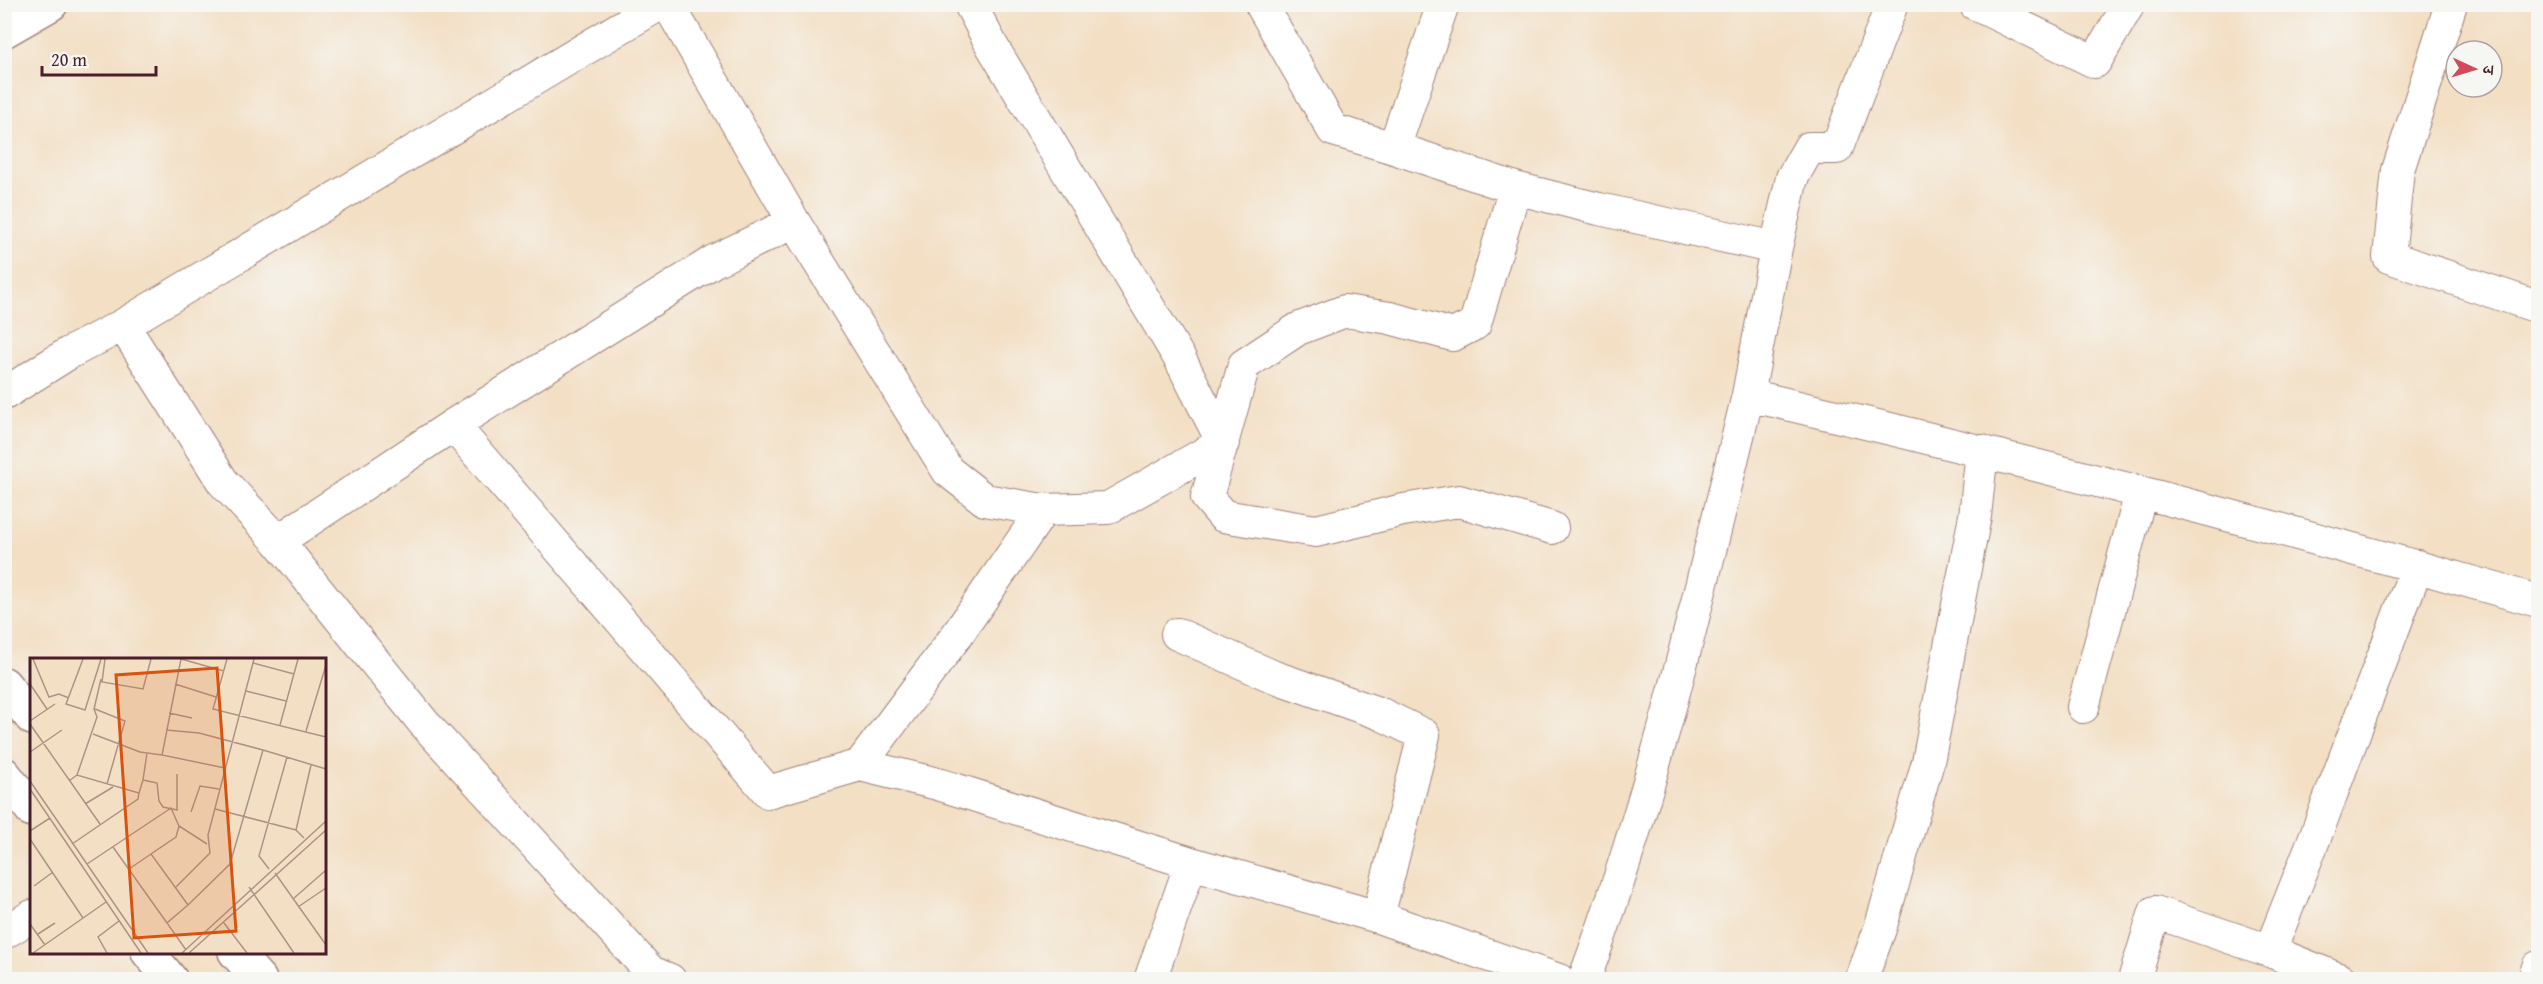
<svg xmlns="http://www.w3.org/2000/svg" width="2543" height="984" font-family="'Gentium Book Plus','Noto Serif Devanagari',serif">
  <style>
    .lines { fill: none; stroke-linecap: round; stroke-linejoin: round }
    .street-casing { stroke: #9e7f78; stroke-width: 34 }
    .secondary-casing { stroke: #9e7f78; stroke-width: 36 }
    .street { stroke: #fff; stroke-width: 32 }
    .secondary { stroke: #fff; stroke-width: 33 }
    .inset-road { fill: none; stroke: #af9287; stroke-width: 1.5 }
    .view { fill: #d8530f; fill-opacity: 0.15; stroke: #d8530f; stroke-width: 3 }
    .inset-edge { fill: none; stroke: #4a1f2b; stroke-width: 3 }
  </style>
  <rect width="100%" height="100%" fill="#f6f6f2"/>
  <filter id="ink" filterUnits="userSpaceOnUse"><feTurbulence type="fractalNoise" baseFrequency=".0167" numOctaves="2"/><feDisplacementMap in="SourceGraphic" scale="12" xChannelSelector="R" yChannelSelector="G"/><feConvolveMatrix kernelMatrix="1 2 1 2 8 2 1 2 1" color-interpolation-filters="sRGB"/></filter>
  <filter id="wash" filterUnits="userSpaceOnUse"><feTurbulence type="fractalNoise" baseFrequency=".008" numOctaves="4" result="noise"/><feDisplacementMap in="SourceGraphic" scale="24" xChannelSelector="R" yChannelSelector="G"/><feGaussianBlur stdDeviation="1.35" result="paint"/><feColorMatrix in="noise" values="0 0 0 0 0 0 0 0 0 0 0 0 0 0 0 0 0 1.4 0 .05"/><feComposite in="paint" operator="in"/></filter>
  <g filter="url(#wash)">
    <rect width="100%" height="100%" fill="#f3dfc4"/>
  </g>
  <g filter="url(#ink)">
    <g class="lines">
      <defs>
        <path id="street" d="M668,4L794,222
          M1261,4L1333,130L1394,148L1443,4
          M1975,4L2095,62L2129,4
          M2451,4L2398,170L2389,257L2538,307
          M1394,148L1515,188L1475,324L1453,335L1390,318L1345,311L1298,329L1244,365L1207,497L1223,516L1316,531L1403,510L1459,501L1552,528
          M1515,188L1599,209L1776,248
          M123,325L660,4
          M4,394L69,353L123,325L223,482L278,541L453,425L714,261L794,222L948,471L985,500L1043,510
          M1748,395L1776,248L1792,178L1809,148H1837L1892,4
          M453,425L768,792L860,765L938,784L1191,863L1378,917L1559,980
          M278,541L423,722L651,972L670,980
          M1177,634L1272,676L1381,714L1424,735L1378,917
          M2083,707L2141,493
          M860,765L957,635L1043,510L1108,508L1223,443L1180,359L992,46L970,4
          M4,933L32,916
          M2270,951L2319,827L2417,566
          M1150,980L1191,863
          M1584,980C1655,790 1700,591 1748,395C2013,457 2277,526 2538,601
          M1861,980L1880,929L1928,762L1975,516L1982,451
          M2134,980L2155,912L2270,951L2341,980
          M2534,980L2538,967"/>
        <path id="secondary" d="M4,31L51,4
          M4,684L32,718
          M4,774L32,810
          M148,952L171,980
          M235,952L260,980"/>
      </defs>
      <use href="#street" class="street-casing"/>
      <use href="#secondary" class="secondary-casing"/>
      <use href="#street" class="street"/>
      <use href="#secondary" class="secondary"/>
    </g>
  </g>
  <g transform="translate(30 658)">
    <rect width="296" height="296" fill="#f3dfc4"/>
    <path class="inset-road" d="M3,1L19,39L29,36L39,40M53,1L36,46L55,52L71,1M75,1L72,24L113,31L121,1M197,1L183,51L296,79M223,5L264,16M194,13L151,1L132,97L195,110M0,26L17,51M145,26L186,39M216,33L256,43M65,51L95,63L77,126M139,55L162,60M0,63L25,46M0,66L70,166M250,67L268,1M136,72L169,75L233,92M276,73L296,7M63,76L110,94L132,97M0,94L32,72M47,117L67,59L64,51L71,21M113,122L117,95M0,123L118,295M39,123L47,117L109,135L108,141L42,186M0,131L111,295M109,135L113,122L127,125L129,143L133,149L147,152V116M55,146L83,129M185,151L266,172M161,154L170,128L189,131M149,168L146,179L121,196L158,247L137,265L156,292M0,173L20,160M274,180L266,172L281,107M0,181L53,260M83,189L137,265M57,206L141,150L149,168L177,186M99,211L121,196M239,211L229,198L257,99M245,215L296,287M4,228L23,214M219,229L264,295M145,230L180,195L178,177L224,1M263,241L296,212M158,247L200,206L233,92L296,111M268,249L296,230M194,265L217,295M0,266L15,287M8,276L25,265M3,295L76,244M77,295L68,279L89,263M152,295L296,163M159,295L296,172"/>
    <path class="view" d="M187,10L206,273L104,280L86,17Z"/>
    <rect width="296" height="296" class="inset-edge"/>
  </g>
  <rect width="2543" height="984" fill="none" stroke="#f6f6f2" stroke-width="24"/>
  <g transform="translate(2474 69) rotate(94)"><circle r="28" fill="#f6f6f2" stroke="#b1a0a2" stroke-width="1.5"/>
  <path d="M0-4.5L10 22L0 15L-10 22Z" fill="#d1495b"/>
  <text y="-9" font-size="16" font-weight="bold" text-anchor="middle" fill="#4a1f2b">उ</text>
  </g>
  <path d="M42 66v9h114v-9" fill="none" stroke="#4a1f2b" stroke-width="3"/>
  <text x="51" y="66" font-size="18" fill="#4a1f2b" stroke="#f6f6f2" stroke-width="4.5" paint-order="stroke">20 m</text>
</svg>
